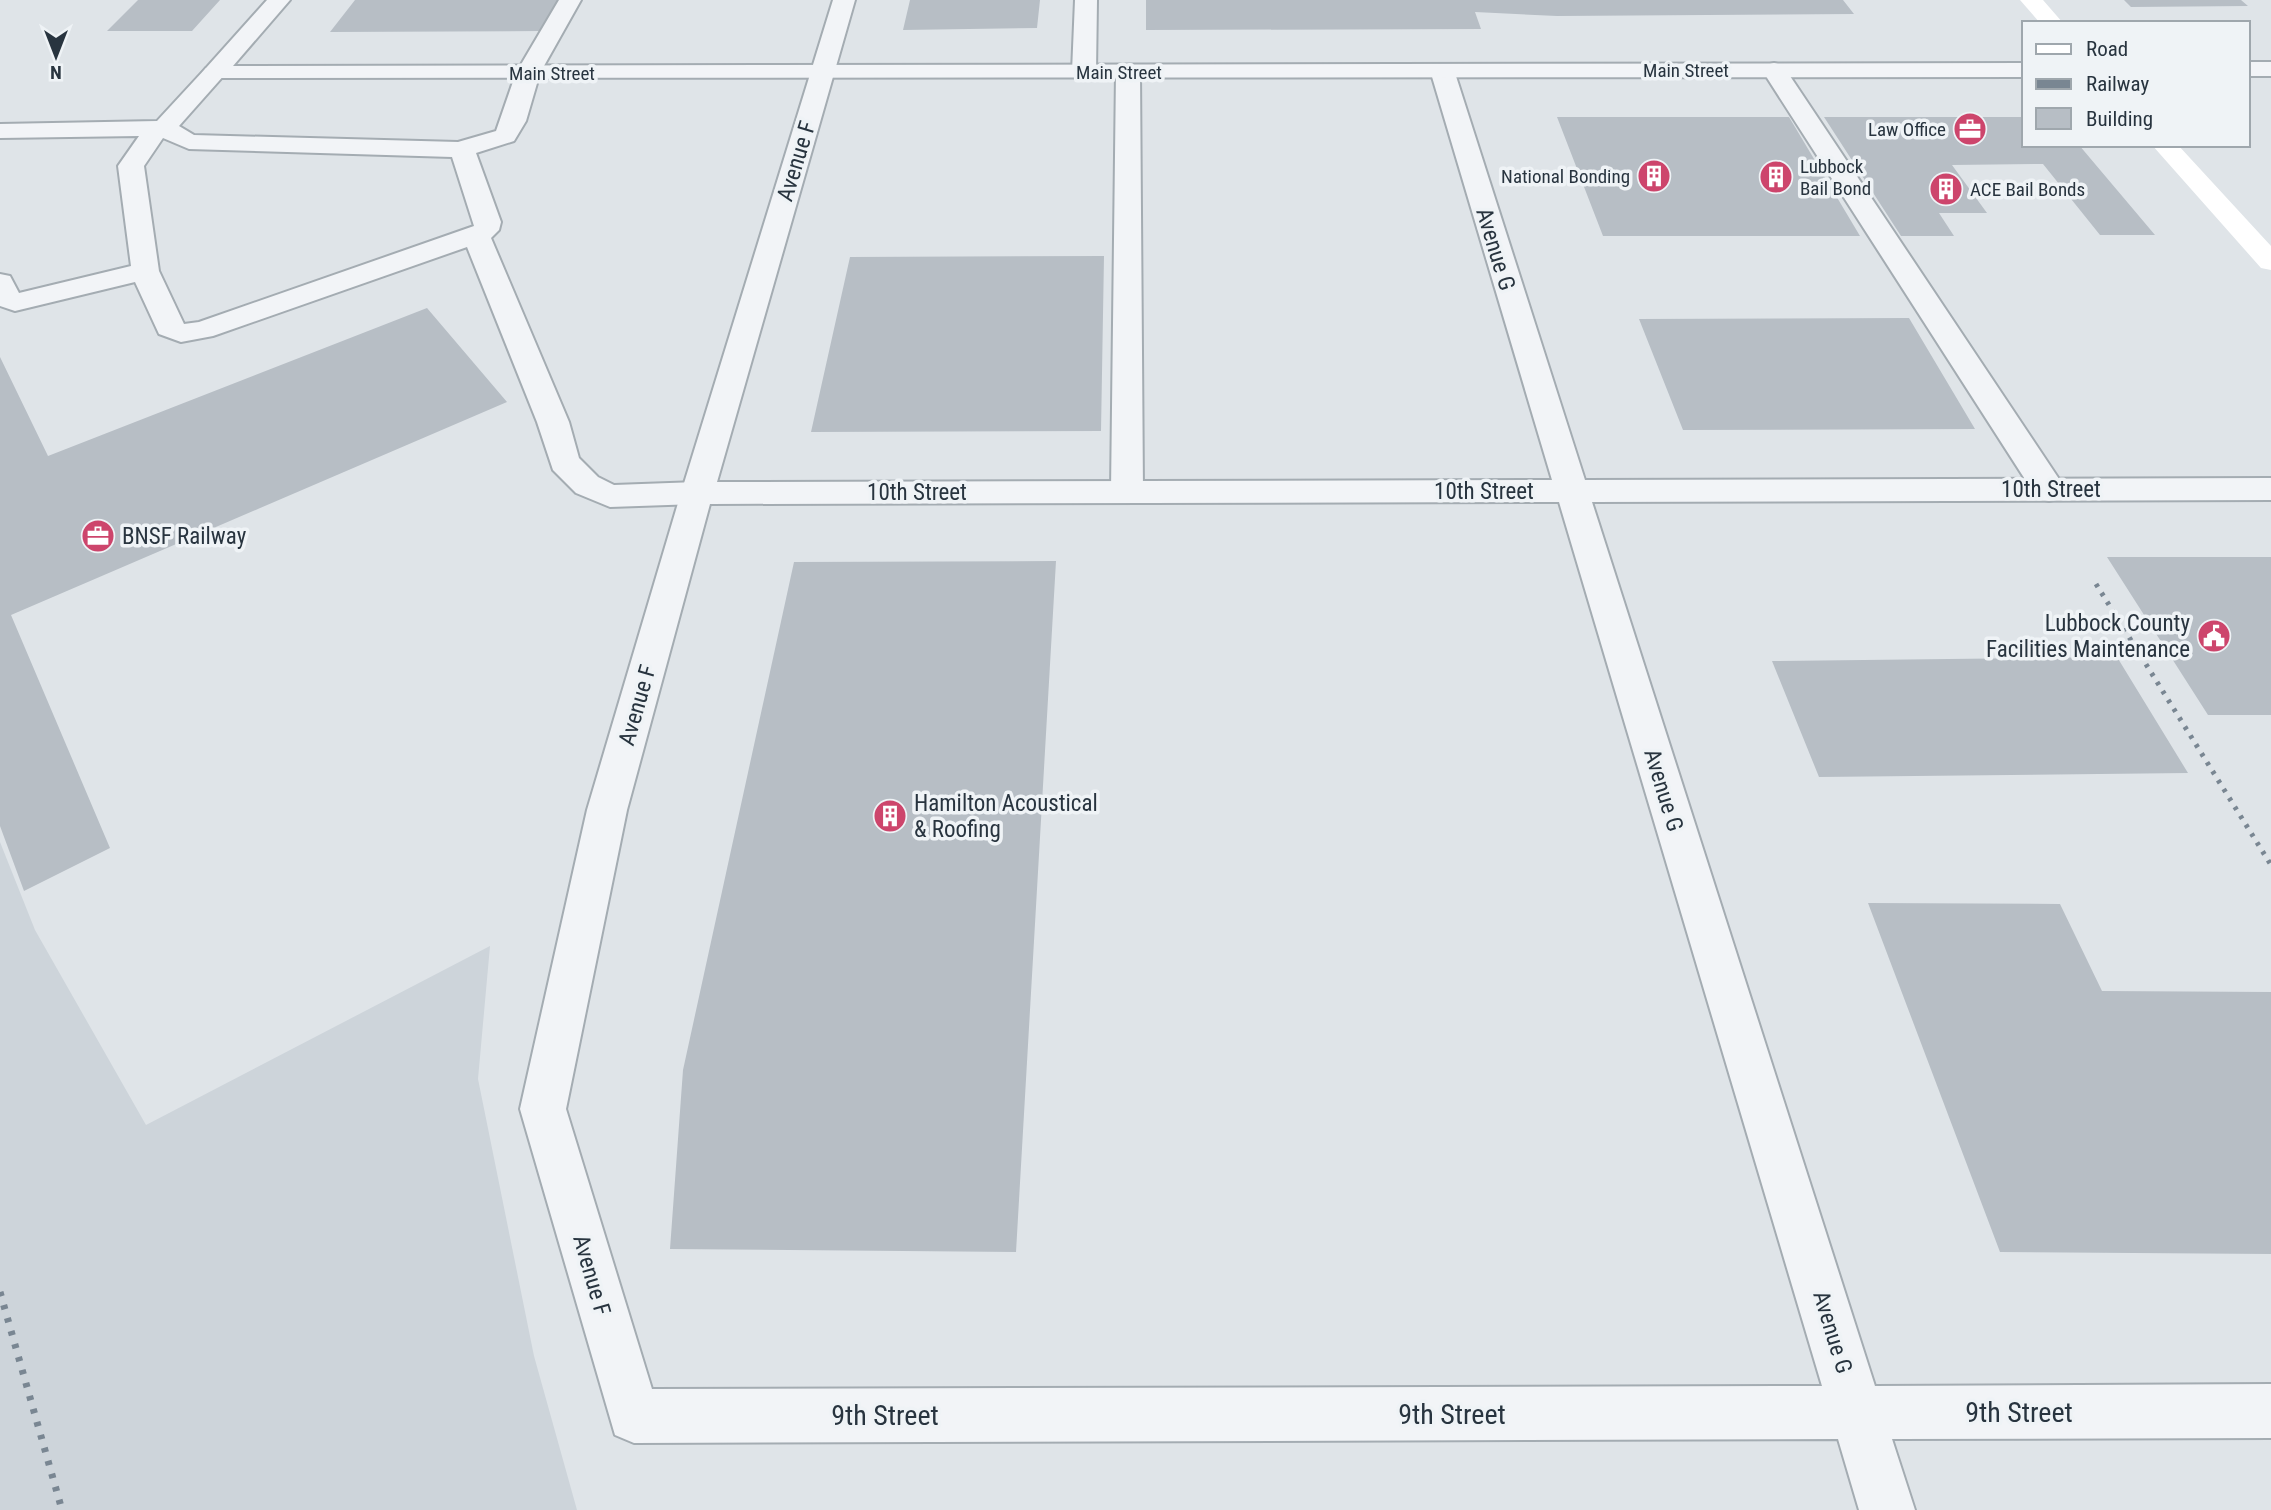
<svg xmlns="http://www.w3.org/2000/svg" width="2271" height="1510" font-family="'Roboto Condensed',sans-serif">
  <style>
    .built { fill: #cdd4da }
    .building { fill: #b7bec5 }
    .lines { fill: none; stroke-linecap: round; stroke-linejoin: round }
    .service-casing { stroke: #a4acb2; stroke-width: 4 }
    .minor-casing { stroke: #a4acb2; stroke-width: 4 }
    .tertiary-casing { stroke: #a4acb2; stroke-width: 4 }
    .service { fill: #f2f4f7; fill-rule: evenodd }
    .minor { fill: #f2f4f7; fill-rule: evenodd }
    .tertiary { fill: #f2f4f7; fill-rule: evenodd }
    .secondary { fill: #fff; fill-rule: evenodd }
    .rail-far1 { stroke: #798692; stroke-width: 5; stroke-dasharray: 3.5 7; stroke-linecap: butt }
    .rail { stroke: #798692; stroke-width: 7; stroke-dasharray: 4.5 9; stroke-linecap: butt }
    .labels { text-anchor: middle; stroke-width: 7; stroke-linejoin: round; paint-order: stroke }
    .far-street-label { font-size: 19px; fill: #28343f; stroke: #eff3f6 }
    .far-poi-label { font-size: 19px; fill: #28343f; stroke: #eff3f6; text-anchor: end }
    .street-label { font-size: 23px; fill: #28343f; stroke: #eff3f6 }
    .poi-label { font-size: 23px; fill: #28343f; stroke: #eff3f6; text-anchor: start }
    .near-street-label { font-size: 28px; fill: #28343f; stroke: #eff3f6 }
  </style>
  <rect width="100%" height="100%" fill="#dfe4e8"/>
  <path class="built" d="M0,842L35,930L146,1125L490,946L478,1079L534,1356L577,1510H0Z"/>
  <path class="building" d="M138,0H220L192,31H107Z
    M355,0H559L541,31L330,32Z
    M910,0H1040L1037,28L903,30Z
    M1146,0H1843L1854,14L1557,16L1475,12L1481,29L1146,30Z
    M2124,0H2241L2248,6L2131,7Z
    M1557,117H1789L1860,236H1603Z
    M1824,117H2024V145H2079L2155,235H2100L2043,164L1952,165L1987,213H1939L1954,236H1901Z
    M1104,256L1101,431L811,432L850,257Z
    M427,308L507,402L11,615L110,848L24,891L0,826V357L48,456Z
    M1909,318L1975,429L1683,430L1639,319Z
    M2107,557H2271V715H2208Z
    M1056,561L1016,1252L670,1249L683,1070L794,562Z
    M2117,657L2188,773L1819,777L1772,661Z
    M1868,903L2060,904L2102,991L2271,992V1254L2000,1252Z"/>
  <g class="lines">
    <defs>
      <path id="service" d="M559,0H581L540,73L526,121L514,141L476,153L501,222L499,230L491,238L569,422L579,458L598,477L614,485L697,482L709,485L713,493L709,501L697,504L610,507L576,493L553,470L537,422L467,247L213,336L181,342L159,334L135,282L15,311L0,306V274L10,276L19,293L131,266L118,166L139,136L0,138V124L157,121L206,68H222L226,73L179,126L194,135L458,142L496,131L516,73ZM163,138L189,149L452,157L474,226L199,322L184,324L159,271L144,166Z
        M1075,0H1097L1096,72L1092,77H1076L1072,72Z
        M1774,63L1782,65L1786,70L2061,482L2065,490L2061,498L2049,501L2037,498L1762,70L1766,65Z
        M1128,65L1136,67L1140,72L1143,491L1139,499L1127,502L1115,499L1111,491L1116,72L1120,67Z"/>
      <path id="minor" d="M833,0H855L717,482L1552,480L1430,70L1434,65H1450L1454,70L1585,480L2271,478V500L1592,502L1875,1386L2271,1384V1438L1892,1439L1915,1510H1859L1838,1439L634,1443L615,1435L520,1109L587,810L681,493ZM1559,502L1822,1386L652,1389L566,1109L627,810L710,504Z"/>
      <path id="tertiary" d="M267,0H290L233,66L2024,63V77L206,78L202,73L206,68Z
        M2248,62H2271V76H2248Z"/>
    </defs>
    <use href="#service" class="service-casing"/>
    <use href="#minor" class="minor-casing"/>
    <use href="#tertiary" class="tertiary-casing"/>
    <use href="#service" class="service"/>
    <use href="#minor" class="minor"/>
    <use href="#tertiary" class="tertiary"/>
    <path class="secondary" d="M2020,0H2043L2063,23H2040Z
      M2152,145H2178L2271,246V270L2261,268Z"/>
    <path class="rail-far1" d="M2096,584L2271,865"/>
    <path class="rail" d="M0,1292L62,1510"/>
  </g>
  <defs>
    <symbol id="office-disc" viewBox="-11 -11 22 22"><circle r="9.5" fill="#cd456c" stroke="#eff3f6"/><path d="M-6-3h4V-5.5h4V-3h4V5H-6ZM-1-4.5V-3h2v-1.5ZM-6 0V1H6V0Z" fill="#fff"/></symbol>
    <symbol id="building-disc" viewBox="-11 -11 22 22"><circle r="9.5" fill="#cd456c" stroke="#eff3f6"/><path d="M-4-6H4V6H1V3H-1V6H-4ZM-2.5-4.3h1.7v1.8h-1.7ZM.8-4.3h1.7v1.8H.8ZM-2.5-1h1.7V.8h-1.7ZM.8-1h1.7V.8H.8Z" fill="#fff"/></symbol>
    <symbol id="civic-disc" viewBox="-11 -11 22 22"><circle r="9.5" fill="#cd456c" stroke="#eff3f6"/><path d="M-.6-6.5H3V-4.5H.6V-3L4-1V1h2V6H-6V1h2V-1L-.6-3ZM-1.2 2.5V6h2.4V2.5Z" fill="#fff"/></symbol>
  </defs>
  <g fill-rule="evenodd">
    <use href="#office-disc" x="1951" y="110" width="38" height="38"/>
    <use href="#building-disc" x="1635" y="157" width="38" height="38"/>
    <use href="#building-disc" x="1757" y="158" width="38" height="38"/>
    <use href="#building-disc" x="1927" y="170" width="38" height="38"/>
    <use href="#office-disc" x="79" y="517" width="38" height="38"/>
    <use href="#civic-disc" x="2195" y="617" width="38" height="38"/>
    <use href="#building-disc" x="871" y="797" width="38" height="38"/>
  </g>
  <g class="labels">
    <g class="far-street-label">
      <text x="1686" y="77">Main Street</text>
      <text x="1119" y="79">Main Street</text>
      <text x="552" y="80">Main Street</text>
    </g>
    <g class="far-poi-label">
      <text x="1946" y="136">Law Office</text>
      <text x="1800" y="173" text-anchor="start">Lubbock<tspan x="1800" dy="22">Bail Bond</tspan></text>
      <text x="1630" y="183">National Bonding</text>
      <text x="1970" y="196" text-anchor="start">ACE Bail Bonds</text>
    </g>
    <g class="street-label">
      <text transform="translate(796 161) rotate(-73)" y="8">Avenue F</text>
      <text transform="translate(1496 249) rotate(73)" y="8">Avenue G</text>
      <text x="2051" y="497">10th Street</text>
      <text x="1484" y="499">10th Street</text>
      <text x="917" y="500">10th Street</text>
      <text transform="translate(637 705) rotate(-74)" y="8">Avenue F</text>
      <text transform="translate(1664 790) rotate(73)" y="8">Avenue G</text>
      <text transform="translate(592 1275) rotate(74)" y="8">Avenue F</text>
      <text transform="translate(1833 1332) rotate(73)" y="8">Avenue G</text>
    </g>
    <g class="poi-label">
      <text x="122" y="544">BNSF Railway</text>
      <text x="2190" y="631" text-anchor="end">Lubbock County<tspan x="2190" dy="26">Facilities Maintenance</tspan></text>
      <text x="914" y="811">Hamilton Acoustical<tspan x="914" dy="26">&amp; Roofing</tspan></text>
    </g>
    <g class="near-street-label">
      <text x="2019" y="1422">9th Street</text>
      <text x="1452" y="1424">9th Street</text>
      <text x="885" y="1425">9th Street</text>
    </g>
  </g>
  <rect x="2022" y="21" width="228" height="126" fill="#eff3f6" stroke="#9fa7ad" stroke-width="2"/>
  <rect x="2036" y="44" width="35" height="10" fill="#ffffff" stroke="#9fa7ad" stroke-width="2"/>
  <text x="2086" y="56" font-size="21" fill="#28343f">Road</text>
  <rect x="2036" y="79" width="35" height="10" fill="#798692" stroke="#9fa7ad" stroke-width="2"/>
  <text x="2086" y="91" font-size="21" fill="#28343f">Railway</text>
  <rect x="2036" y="108" width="35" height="21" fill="#b7bec5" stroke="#9fa7ad" stroke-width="2"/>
  <text x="2086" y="126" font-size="21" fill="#28343f">Building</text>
  <g transform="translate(56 56) rotate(180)" stroke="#eff3f6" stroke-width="5" paint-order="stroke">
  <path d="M0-5L12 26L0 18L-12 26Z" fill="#28343f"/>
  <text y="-10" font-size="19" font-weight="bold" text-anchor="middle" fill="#28343f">N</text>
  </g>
</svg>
